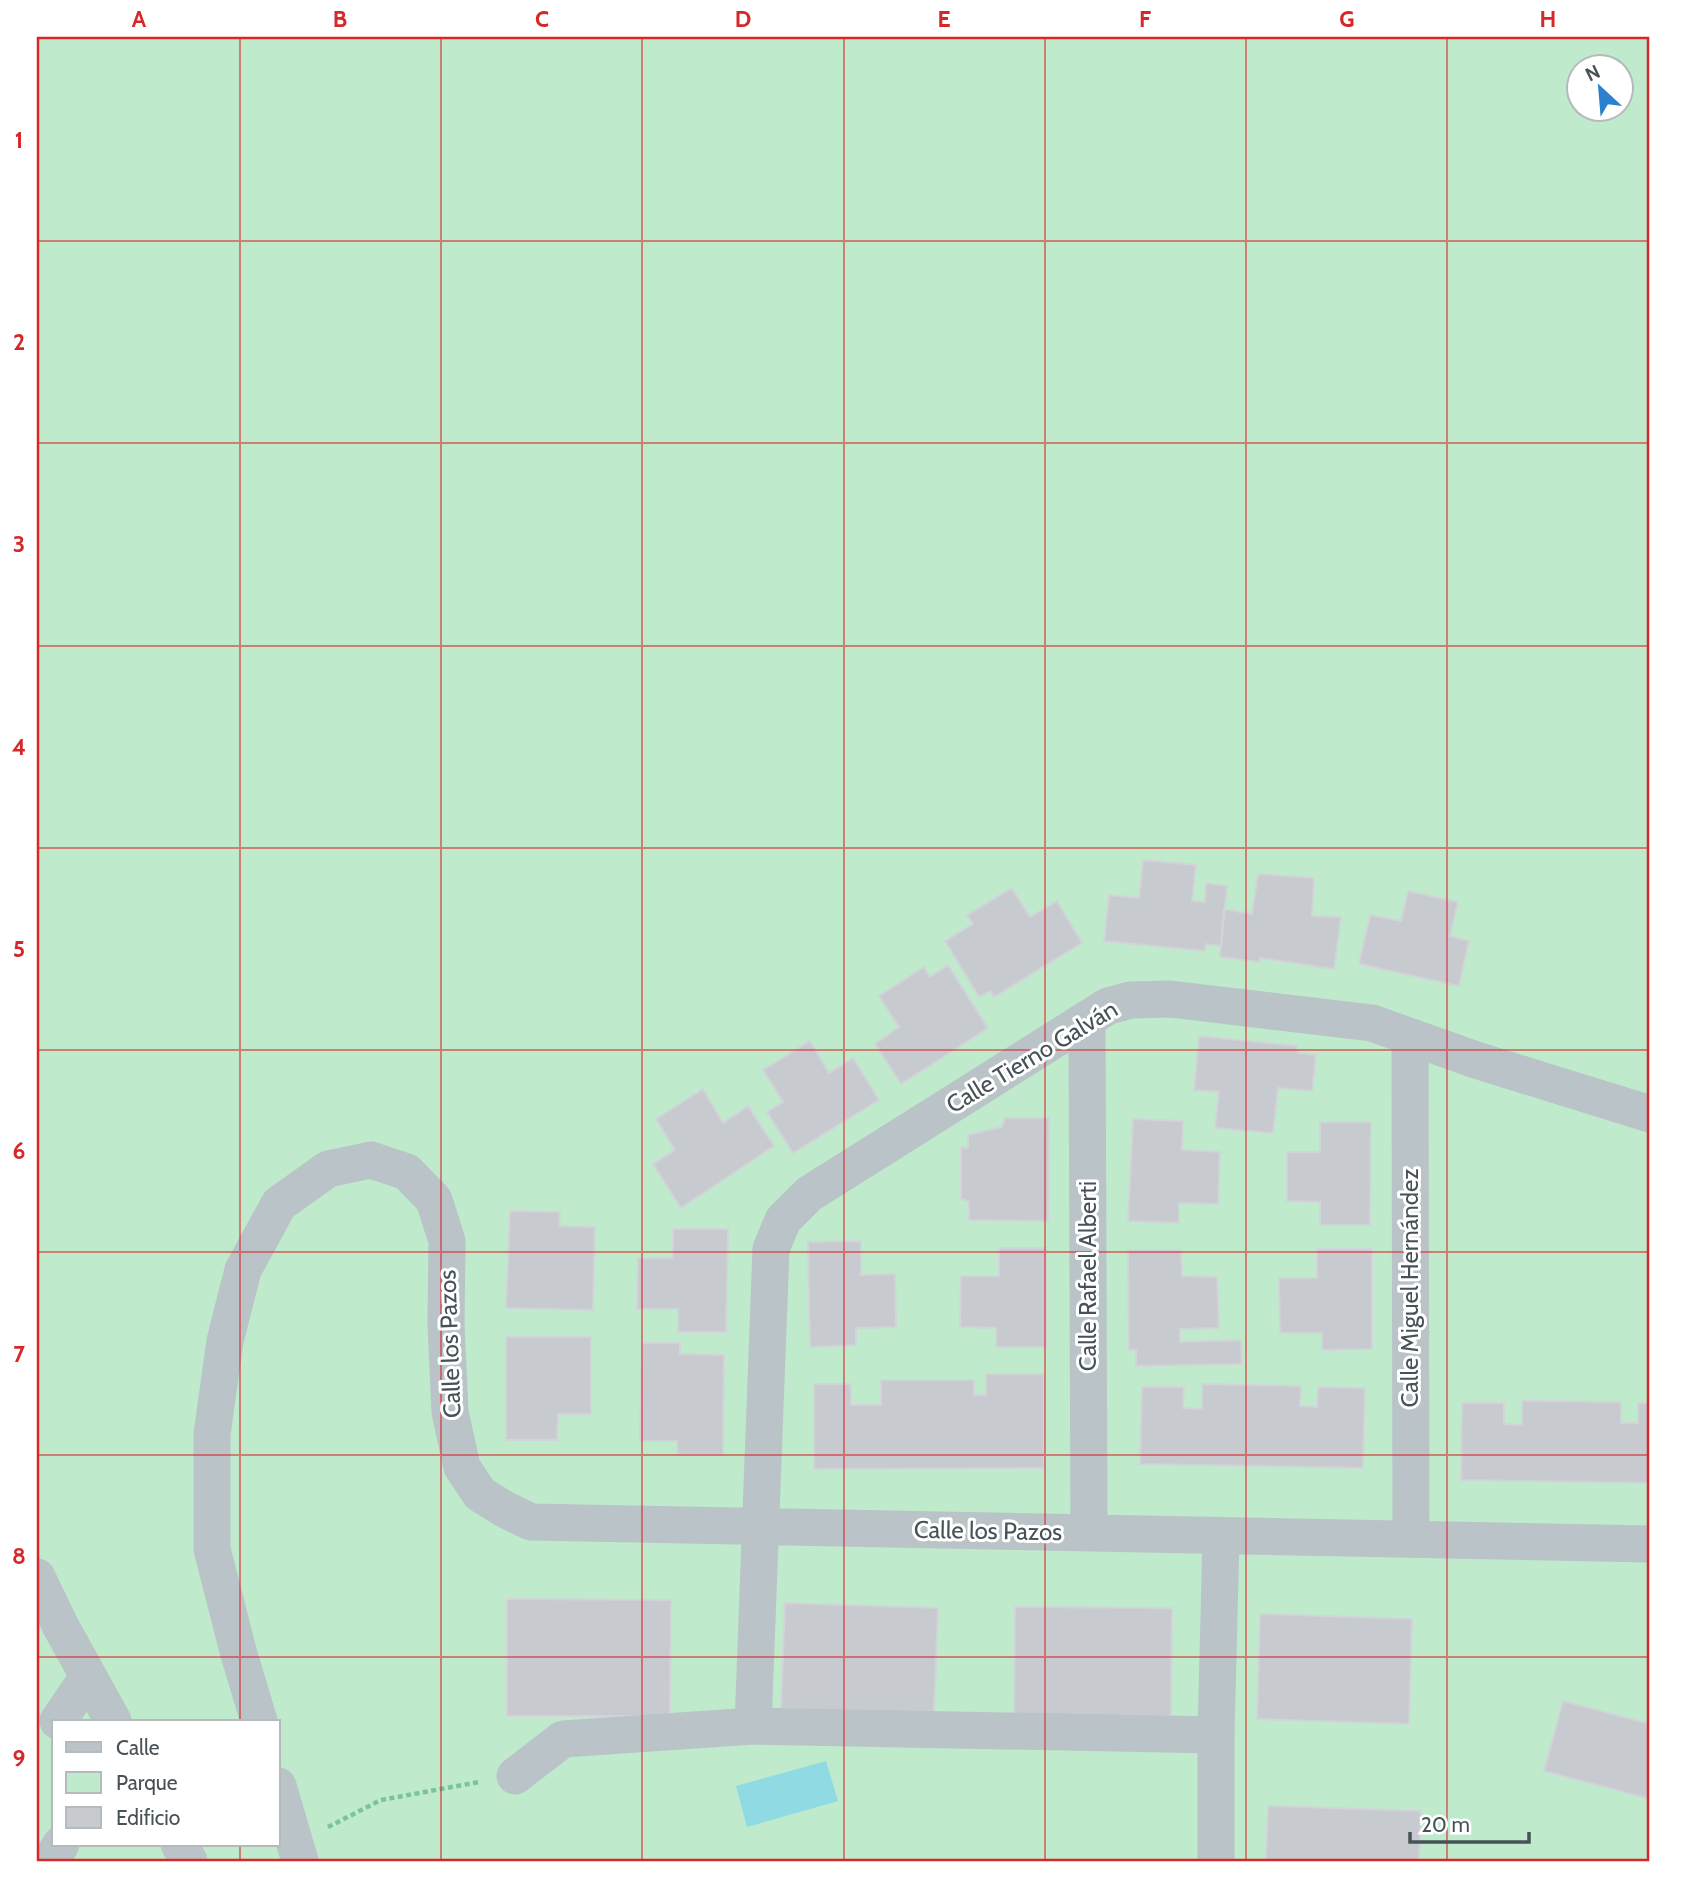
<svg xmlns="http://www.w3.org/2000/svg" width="1687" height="1898" font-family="Cabin,sans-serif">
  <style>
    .green { fill: #bfeacb; fill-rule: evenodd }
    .water { fill: #90dae3 }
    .building { fill: #c7cbcf; stroke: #d1d4d8; stroke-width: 2 }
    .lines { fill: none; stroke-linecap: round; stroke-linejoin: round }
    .path { stroke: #7ac498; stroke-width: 4.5; stroke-dasharray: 5 3.5; stroke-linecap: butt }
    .street { stroke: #b9c3c8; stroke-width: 37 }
    .grid { fill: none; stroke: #d62828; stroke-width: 2; stroke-opacity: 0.55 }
    .labels { text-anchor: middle; stroke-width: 6; stroke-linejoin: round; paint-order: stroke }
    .street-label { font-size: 24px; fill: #475258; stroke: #fff }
    .neatline { fill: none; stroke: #d62828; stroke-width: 2.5 }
    .grid-label { font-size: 23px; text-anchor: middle; font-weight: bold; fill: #d62828 }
  </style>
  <rect width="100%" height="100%" fill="#efeded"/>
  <path class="green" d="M37,37H1650V1861H37ZM1578,66H1620V108H1578ZM54,1721H278V1844H54Z"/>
  <path class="water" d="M826,1761L838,1801L747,1827L736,1786Z"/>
  <path class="building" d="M1143,860L1196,865L1192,901L1205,902L1206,883L1227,886L1221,946L1206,944L1205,951L1104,941L1109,895L1139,898Z
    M1258,874L1314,878L1312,916L1341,917L1334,969L1260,958L1259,962L1220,957L1224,909L1252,914Z
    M1012,888L1030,917L1057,901L1082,943L994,997L990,991L979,997L945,941L973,924L967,915Z
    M1408,891L1458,902L1450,936L1469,941L1459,986L1359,964L1370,915L1401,921Z
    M948,965L988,1028L901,1084L875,1044L899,1027L879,996L924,967L930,977Z
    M1199,1036L1297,1046L1298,1053L1316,1055L1312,1091L1278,1088L1273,1133L1215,1128L1219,1092L1194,1090Z
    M810,1041L829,1073L853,1058L879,1100L793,1153L767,1112L783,1102L763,1070Z
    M703,1089L723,1123L748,1106L774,1146L681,1208L653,1164L675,1150L656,1119Z
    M1005,1118H1049L1048,1221L969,1220V1202L961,1199V1147L968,1148V1135L1002,1127Z
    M1133,1119L1183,1121L1182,1150L1220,1152L1218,1204L1179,1203V1223L1128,1221Z
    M1320,1122H1371L1370,1225H1320V1202L1287,1201V1152H1320Z
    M510,1211L560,1212L559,1226L595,1227L593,1310L506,1308Z
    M673,1229H728L726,1332H678V1309H637L638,1258H673Z
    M861,1241V1275L895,1274L896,1327L856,1328V1345L810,1347L808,1242Z
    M999,1248H1046V1347H996V1328L960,1327L961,1276H999Z
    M1317,1249H1372V1349L1322,1350V1333H1280L1279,1278H1317Z
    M1128,1250H1181L1182,1276L1217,1277L1219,1328L1180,1329V1342L1241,1340L1242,1364L1136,1366V1350H1129Z
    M506,1337H591V1414H558L557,1440H506Z
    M642,1343H680V1354L724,1355L723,1455H678L677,1441H640Z
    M986,1374H1044V1468L814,1469V1384H851V1405H881V1380H974V1395H986Z
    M1202,1384L1301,1386L1300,1406L1317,1407L1318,1387L1365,1388L1363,1468L1140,1464L1142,1387H1184L1183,1408L1202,1409Z
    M1522,1401L1621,1402V1423H1638V1403H1650V1483L1461,1480L1462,1403H1504V1424L1522,1425Z
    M507,1599L671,1600L670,1716H507Z
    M785,1603L938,1608L934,1714L781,1709Z
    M1015,1607L1172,1608L1171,1716L1014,1715Z
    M1260,1614L1412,1619L1409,1724L1257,1719Z
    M1563,1701L1650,1724V1799L1544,1771Z
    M1268,1806L1421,1811L1419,1861H1266Z"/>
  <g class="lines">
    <path class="path" d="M328,1827L381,1800L479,1782"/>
    <path class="street" d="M1087,1020L1089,1533
      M1410,1037L1411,1539
      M37,1577L60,1625L113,1721
      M58,1721L88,1677
      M259,1721L238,1651L212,1549V1434L225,1341L243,1270L279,1204L328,1169L371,1160L407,1172L434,1200L447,1241L446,1325L450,1412L462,1467L480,1494L506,1510L531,1522L1650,1544
      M753,1726L771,1249L783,1220L809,1194L1108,1006L1131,1000L1170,999L1372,1023L1476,1060L1650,1114
      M515,1776L563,1739L753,1726L1216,1735
      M278,1786L300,1861
      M179,1844L189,1861
      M46,1861L53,1857L61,1844
      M1216,1861V1735L1221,1536"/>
  </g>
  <path class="grid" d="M240,37V1721M441,37V1861M642,37V1861M844,37V1861M1045,37V1861M1246,37V1861M1447,37V1861M37,241H1650M37,443H1650M37,646H1650M37,848H1650M37,1050H1650M37,1252H1650M37,1455H1650M37,1657H1650M240,1844V1861"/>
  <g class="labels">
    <g class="street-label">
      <text transform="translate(1032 1057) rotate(-31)" y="8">Calle Tierno Galván</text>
      <text transform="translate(1088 1276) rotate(-90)" y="8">Calle Rafael Alberti</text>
      <text transform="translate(1410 1288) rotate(-90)" y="8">Calle Miguel Hernández</text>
      <text transform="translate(450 1344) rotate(-92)" y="8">Calle los Pazos</text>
      <text transform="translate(988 1531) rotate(1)" y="8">Calle los Pazos</text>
    </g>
  </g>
  <rect width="1687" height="1898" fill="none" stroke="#ffffff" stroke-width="77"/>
  <rect x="52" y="1720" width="228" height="126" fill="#ffffff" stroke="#b5babc" stroke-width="2"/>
  <rect x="66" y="1742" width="35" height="10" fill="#b9c3c8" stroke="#b5babc" stroke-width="2"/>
  <text x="116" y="1755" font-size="21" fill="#475258">Calle</text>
  <rect x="66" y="1772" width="35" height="21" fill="#bfeacb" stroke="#b5babc" stroke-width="2"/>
  <text x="116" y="1790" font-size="21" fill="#475258">Parque</text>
  <rect x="66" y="1807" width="35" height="21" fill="#c7cbcf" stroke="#b5babc" stroke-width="2"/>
  <text x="116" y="1825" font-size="21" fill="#475258">Edificio</text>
  <g transform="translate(1600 88) rotate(334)"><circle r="33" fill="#ffffff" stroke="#b5babc" stroke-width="2"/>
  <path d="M0-5L12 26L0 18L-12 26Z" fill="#2a81cd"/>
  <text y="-10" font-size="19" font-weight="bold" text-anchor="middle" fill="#475258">N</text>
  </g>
  <path d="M1410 1832v10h119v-10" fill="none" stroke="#475258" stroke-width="3.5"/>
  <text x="1421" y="1832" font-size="21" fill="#475258" stroke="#ffffff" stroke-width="5" paint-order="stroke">20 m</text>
  <rect x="38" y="38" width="1610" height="1822" class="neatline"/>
  <g class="grid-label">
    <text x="139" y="27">A</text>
    <text x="340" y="27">B</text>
    <text x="542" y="27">C</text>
    <text x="743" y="27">D</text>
    <text x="944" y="27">E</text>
    <text x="1145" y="27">F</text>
    <text x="1347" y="27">G</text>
    <text x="1548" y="27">H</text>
    <text x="19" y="148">1</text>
    <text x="19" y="350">2</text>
    <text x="19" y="552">3</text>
    <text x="19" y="755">4</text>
    <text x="19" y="957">5</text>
    <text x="19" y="1159">6</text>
    <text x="19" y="1362">7</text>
    <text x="19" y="1564">8</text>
    <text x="19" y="1766">9</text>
  </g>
</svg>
